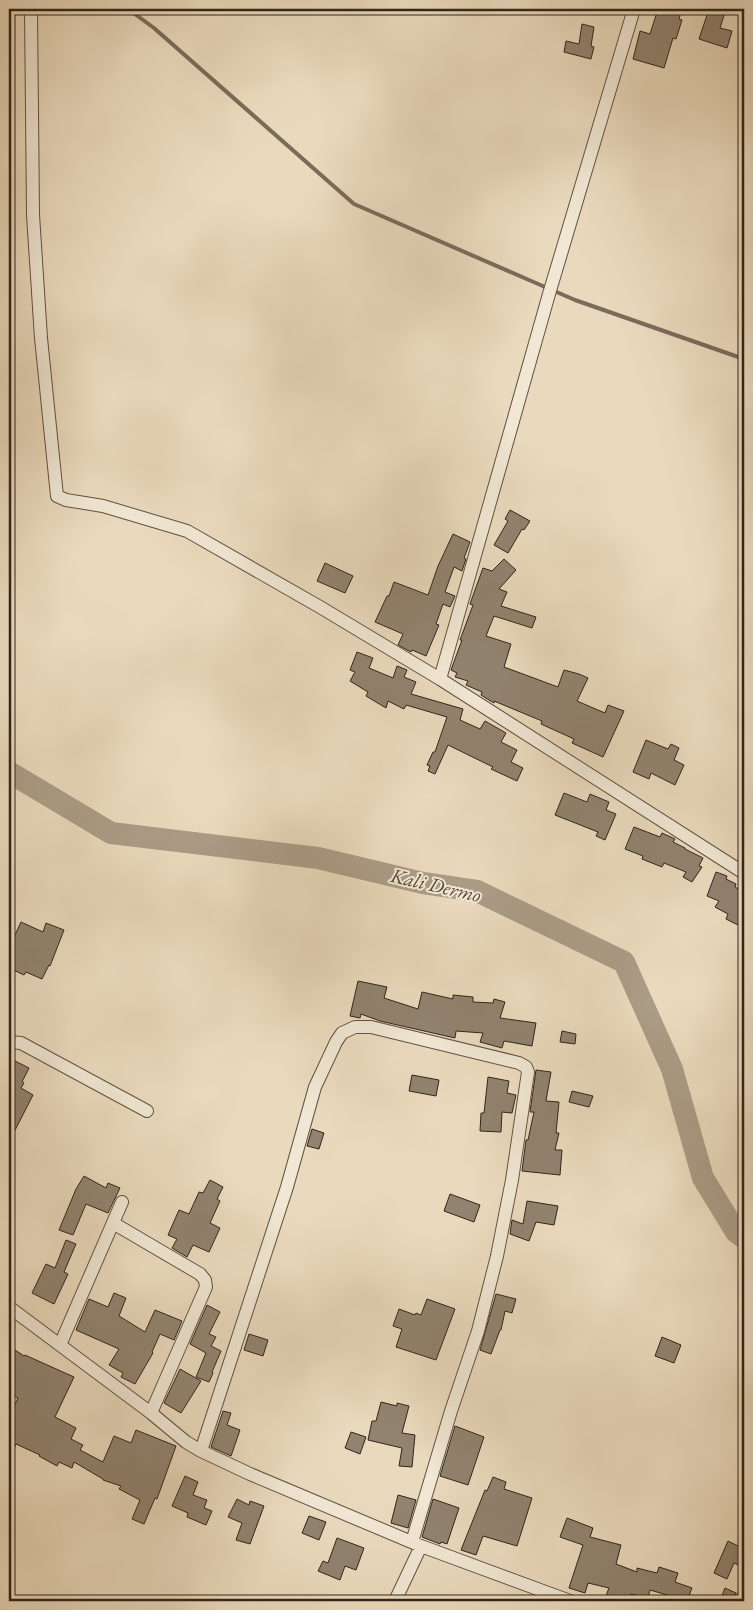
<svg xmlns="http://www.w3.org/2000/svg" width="753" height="1610" font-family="'EB Garamond',serif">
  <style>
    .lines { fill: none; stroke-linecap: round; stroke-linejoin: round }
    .stream { stroke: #7a6c5b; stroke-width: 4 }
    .river { stroke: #ab9c86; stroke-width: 22 }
    .building { fill: #91836f; stroke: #31251a }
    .minor-casing { stroke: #5f5243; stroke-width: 14 }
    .minor { stroke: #f1e7d4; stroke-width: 12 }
    .labels { text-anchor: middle; stroke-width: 4; stroke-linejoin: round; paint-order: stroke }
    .water-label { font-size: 20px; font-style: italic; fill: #56493a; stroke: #f1e7d4 }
  </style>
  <rect width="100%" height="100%" fill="#eadabd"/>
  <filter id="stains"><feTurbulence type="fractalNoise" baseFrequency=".004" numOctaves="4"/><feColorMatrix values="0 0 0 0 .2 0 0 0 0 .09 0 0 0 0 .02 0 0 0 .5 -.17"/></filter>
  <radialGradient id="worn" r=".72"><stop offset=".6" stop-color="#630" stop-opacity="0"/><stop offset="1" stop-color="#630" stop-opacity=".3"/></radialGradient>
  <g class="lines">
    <path class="stream" d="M128,9L154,28L354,204L575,300L744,359"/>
    <path class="river" d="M9,772L111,833L318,858L423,883L477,891L624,962L672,1069L703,1178L736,1232L744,1238"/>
  </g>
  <path class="building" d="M658,9H682L679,19L682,20L676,39L673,38L664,68L633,59L640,31L650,34Z
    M709,9H726L720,28L732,31L727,48L699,39Z
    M582,24L594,27L591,46L594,47L591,59L564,52L566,41L579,44Z
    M510,510L530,521L524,530L522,529L508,553L494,545L508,521L505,519Z
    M453,534L470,542L464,558L466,559L462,571L454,567L445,592L455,596L450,607L443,604L436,624L439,625L426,656L412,650L411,652L398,645L403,634L375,622L387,596H389L394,582L428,595L438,566Z
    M504,559L516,570L499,589L507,592L501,606L536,617L532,628L494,616L486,636L511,644L504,667L558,687L564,670L579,674L588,678L577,701L605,713L608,705L624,711L603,757L572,743L574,739L541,724L542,721L494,701V703L489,700L481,695L482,692L466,685L468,681L455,677L457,673L451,670L462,640H460L473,605L470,604L483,568L492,571Z
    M325,563L353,576L345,593L317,581Z
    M357,652L373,658L369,668L393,678L397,666L407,670L404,677L416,682L411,694L463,709L460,720L480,729L485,721L506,733L501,742L517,750L511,762L523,768L517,781L491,769L493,767L448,745L435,774L428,771L430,766L427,765L433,752H435L447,717L406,705L404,709L388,701L386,708L366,696L368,692L350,681L355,672L350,670Z
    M646,740L668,749L671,744L679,748L674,760L684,765L675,785L651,773L649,779L633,772Z
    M564,793L587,802L590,794L609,802L606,810L616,814L605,840L596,836L598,832L555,815Z
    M634,827L660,837L662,833L675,839L673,842L685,848V849L703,858L699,866L702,867L692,882L683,877L686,872L664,863L662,867L642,859L643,856L625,849Z
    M716,872L727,876L726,879L736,884L735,887L744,892V928L726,919L728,914L715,907L719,901L707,896Z
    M21,922L43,932L46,923L64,930L50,966L49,965L42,979L26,972L24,975L9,968V948Z
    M358,981L387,987L384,998L418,1009L422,992L453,999V995L473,997V1002L493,1003L494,999L505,1002L500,1018L536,1023L532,1046L504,1041L502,1048L480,1042L483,1033L456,1031L455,1038L380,1021L361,1014L360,1018L350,1016Z
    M562,1031L576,1034L575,1044L560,1042Z
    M13,1060L29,1068L22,1082L24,1083L21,1088L33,1095L9,1142V1068Z
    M536,1070L551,1072L546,1101L559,1102L556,1133H559L555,1150H562L560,1175L522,1171L526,1140H528L534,1112H530Z
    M412,1075L439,1080L436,1096L409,1091Z
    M488,1077L509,1081L507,1093L516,1095L512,1113L502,1112L501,1132L480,1131L481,1113H484Z
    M572,1091L593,1096L589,1107L569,1102Z
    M312,1129L324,1133L319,1149L307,1146Z
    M84,1176L106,1188L108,1183L120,1188L108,1213L86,1204L73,1235L59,1230L76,1189Z
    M210,1180L223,1187L217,1199L220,1201L210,1223L220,1228L209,1252L193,1245L187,1257L172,1248L177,1239L168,1235L179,1210L189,1214L199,1192L203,1193Z
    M450,1194L480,1205L474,1222L444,1211Z
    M527,1201L558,1206L554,1225L536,1222L529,1241L510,1234L512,1220L523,1224Z
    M66,1240L76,1244L64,1272L68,1274L54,1304L32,1293L46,1264L55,1268Z
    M114,1293L126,1298L119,1316L145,1332L155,1310L182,1321L174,1340L160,1334L152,1352L153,1353L135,1384L121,1377L123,1373L109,1365L119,1349L76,1330L89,1299L108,1307Z
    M496,1294L516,1299L512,1313L505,1311L501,1330H500L491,1354L480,1350Z
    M427,1299L455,1309L436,1360L396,1347L402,1329L393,1326L399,1309L415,1315L416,1313L421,1315Z
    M207,1305L220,1312L209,1334L216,1337L211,1346L221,1351L212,1372L213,1373L209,1382L196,1377L206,1353L190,1344Z
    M249,1334L268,1340L263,1356L244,1350Z
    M662,1337L681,1345L674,1363L655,1356Z
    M9,1346L24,1356L25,1355L74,1377L55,1417L76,1428L71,1439L83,1445L80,1450L103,1462L114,1436L131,1443L136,1430L176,1446L157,1499L155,1498L144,1524L132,1519L140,1500L119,1489L121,1486L103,1480V1479L74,1462L72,1468L59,1462L57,1466L39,1456L40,1455L16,1444L9,1460V1417L18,1398L9,1394Z
    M180,1369L201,1381L181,1413L164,1403Z
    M381,1402L397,1406V1403L409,1406L402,1433L415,1435L412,1467L399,1466L402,1448L368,1440L372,1421H376Z
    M223,1411L231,1413L227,1425L240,1430L231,1456L211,1447Z
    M455,1426L484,1437L468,1485L440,1476Z
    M351,1432L366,1437L360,1454L345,1448Z
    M185,1476L198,1482L193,1495L207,1500L204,1508L212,1511L206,1525L187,1517L188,1513L172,1506Z
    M493,1477L506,1482L504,1489L532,1498L517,1546L483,1536L476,1555L461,1550L485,1490L487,1491Z
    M398,1495L416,1500L408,1528L391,1523Z
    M237,1499L249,1505L250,1501L264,1506L250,1544L236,1540L242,1523L228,1517Z
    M433,1499L459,1508L447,1544L441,1542L440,1544L422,1537Z
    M309,1516L326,1522L319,1540L302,1533Z
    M567,1518L593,1528L590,1537L621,1545L616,1564L637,1572V1568L657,1573L659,1567L678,1573L675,1582L692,1588L687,1601H672L674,1597L650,1590L648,1598L631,1594L628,1601H604L609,1588L588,1583L585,1593L569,1588L583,1545L560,1537Z
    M337,1538L364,1548L356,1570L345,1566L340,1580L318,1571L323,1561L328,1563Z
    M728,1541L744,1549V1568L734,1563L727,1579L714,1573Z
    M725,1588L736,1593L733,1601H720Z"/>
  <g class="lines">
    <defs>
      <path id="minor" d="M31,9L33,215L41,338L57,496L66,500L103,506L187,531L320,607L440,679
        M634,9L549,294L440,679L744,873
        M9,1042L21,1043L147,1111
        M113,1223L200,1274L205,1280L206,1287L151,1413
        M9,1307L151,1413L186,1442L201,1451L250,1474L421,1546L570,1601
        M60,1345L122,1202
        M201,1451L287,1187L315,1087L336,1042L342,1033L355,1027H371L519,1063L526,1067L528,1072L512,1180L497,1256L478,1331L451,1411L412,1542
        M395,1601L421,1546
        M741,1601L744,1594"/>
    </defs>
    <use href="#minor" class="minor-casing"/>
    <use href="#minor" class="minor"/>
  </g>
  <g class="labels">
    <g class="water-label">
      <text transform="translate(436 885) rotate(13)" y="7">Kali Dermo</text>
    </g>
  </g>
  <rect width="753" height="1610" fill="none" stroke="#eadabd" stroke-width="30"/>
  <rect x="10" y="10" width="733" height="1590" fill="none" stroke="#31251a" stroke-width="2.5"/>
  <rect x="15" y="15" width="723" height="1580" fill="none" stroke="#31251a"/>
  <rect width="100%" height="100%" filter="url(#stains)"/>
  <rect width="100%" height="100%" fill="url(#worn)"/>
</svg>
